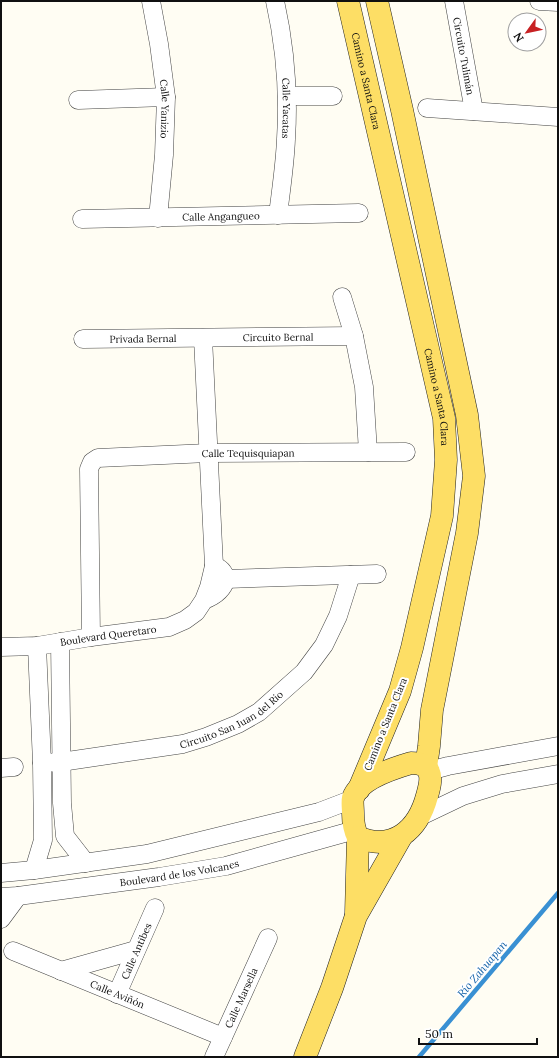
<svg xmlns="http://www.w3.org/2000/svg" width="559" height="1058" font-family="Lora,serif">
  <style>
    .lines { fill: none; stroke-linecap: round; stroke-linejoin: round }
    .stream { stroke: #3990d3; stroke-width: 4.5 }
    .minor-casing { stroke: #434343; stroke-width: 19 }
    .major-casing { stroke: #212121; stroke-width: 23 }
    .minor { stroke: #fff; stroke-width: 18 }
    .major { stroke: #fdde65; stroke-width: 22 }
    .labels { text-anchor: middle; stroke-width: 4; stroke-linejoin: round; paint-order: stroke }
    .street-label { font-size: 10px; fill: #101010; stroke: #fff }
    .water-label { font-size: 11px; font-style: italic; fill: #1261a8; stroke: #fff }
  </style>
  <rect width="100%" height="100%" fill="#fffdf3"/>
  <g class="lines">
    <path class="stream" d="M419,1057L558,893"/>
    <defs>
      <g id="minor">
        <path id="s1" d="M151,1L159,44L166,97L164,155L158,218"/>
        <path id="s2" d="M275,1C285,46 289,92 286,139C285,164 281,190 278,215"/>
        <path id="s3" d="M454,1L474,111"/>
        <path d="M539,1L558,2"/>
        <path d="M287,96H333"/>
        <path d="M78,100L166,97"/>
        <path d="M427,108L558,117"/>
        <path id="s4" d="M82,219L359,213"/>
        <path d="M342,297L354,336L364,387L368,452"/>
        <path d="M203,338L214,566"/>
        <path id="s5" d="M83,339L354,336"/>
        <path d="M226,579L377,574"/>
        <path id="s6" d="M91,637L89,469L92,462L98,458L208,453L406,452"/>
        <path d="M60,642L62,803L65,836L86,863"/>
        <path id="s7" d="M1,647L37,646L91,637L169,627L185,620L196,612L204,600L209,587L214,566C221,568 224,572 226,579C223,590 215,596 204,600"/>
        <path id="s8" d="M42,763L61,762L183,744L206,737L238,724L259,712L304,672L324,645L338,616L351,575"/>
        <path d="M1,768L14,767"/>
        <path d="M429,771L448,766L558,746"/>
        <path d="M419,817L463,796L502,784L558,774"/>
        <path d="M34,870L43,840L42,763L37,646"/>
        <path d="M1,873L34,870L147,854L319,812L353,799"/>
        <path id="s9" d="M1,897L18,896L159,877L226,866L355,830"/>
        <path d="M1,919L18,896"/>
        <path id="s10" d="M13,951L223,1037"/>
        <path d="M61,971L136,950"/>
        <path id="s11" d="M117,994L155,908"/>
        <path id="s12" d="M214,1057L268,938"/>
      </g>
      <g id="major">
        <path id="s13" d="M348,1L444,418L446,460L442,516L412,648L400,691L359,789"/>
        <path d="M377,1L402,110L467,415L474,476L467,533L432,710L429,746L426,767"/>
        <path d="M411,763C418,763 426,764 429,772C432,779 429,789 427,796C418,830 393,852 358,837C354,830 353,822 353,813C353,808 352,802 353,798C359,779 394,768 411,763Z"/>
        <path d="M356,913L358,837"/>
        <path d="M305,1057L332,988L356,916L401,837"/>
      </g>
    </defs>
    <use href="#minor" class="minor-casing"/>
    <use href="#major" class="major-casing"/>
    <use href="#minor" class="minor"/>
    <use href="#major" class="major"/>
  </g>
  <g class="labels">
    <g class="street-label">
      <text dy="4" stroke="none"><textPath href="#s3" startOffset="56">Circuito Tulimán</textPath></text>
      <text dy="4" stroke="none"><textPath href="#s13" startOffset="82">Camino a Santa Clara</textPath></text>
      <text dy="4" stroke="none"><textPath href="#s2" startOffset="108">Calle Yacatas</textPath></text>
      <text dy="4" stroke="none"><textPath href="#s1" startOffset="109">Calle Yanizio</textPath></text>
      <text dy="4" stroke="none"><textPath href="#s4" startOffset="139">Calle Angangueo</textPath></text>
      <text dy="4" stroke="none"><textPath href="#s5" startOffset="195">Circuito Bernal</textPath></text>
      <text dy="4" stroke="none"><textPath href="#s5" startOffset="60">Privada Bernal</textPath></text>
      <text dy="4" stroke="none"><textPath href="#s13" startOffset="406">Camino a Santa Clara</textPath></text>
      <text dy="4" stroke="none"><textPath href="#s6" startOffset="333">Calle Tequisquiapan</textPath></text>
      <text dy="4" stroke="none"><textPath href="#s7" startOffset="108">Boulevard Queretaro</textPath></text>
      <text dy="4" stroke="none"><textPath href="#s8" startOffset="197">Circuito San Juan del Río</textPath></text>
      <text transform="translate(385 724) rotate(-68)" y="4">Camino a Santa Clara</text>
      <text dy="4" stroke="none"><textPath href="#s9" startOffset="180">Boulevard de los Volcanes</textPath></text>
      <text dy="4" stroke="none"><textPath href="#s11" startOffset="47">Calle Antibes</textPath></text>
      <text dy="4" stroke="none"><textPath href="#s10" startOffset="113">Calle Aviñón</textPath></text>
      <text dy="4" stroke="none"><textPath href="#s12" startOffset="65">Calle Marsella</textPath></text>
    </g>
    <g class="water-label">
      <text transform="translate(482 969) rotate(-50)" y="4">Río Zahuapan</text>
    </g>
  </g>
  <rect width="559" height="1058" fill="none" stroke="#101010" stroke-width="4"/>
  <g transform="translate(527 32) rotate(237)"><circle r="19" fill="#ffffff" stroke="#9f9f9f"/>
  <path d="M0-3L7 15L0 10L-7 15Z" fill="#c72123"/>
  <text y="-6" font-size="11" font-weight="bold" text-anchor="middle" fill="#101010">N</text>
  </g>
  <path d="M419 1038v6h118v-6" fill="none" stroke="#101010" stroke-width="2"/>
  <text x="425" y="1038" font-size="12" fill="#101010" stroke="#ffffff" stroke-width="3" paint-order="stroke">50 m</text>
</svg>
